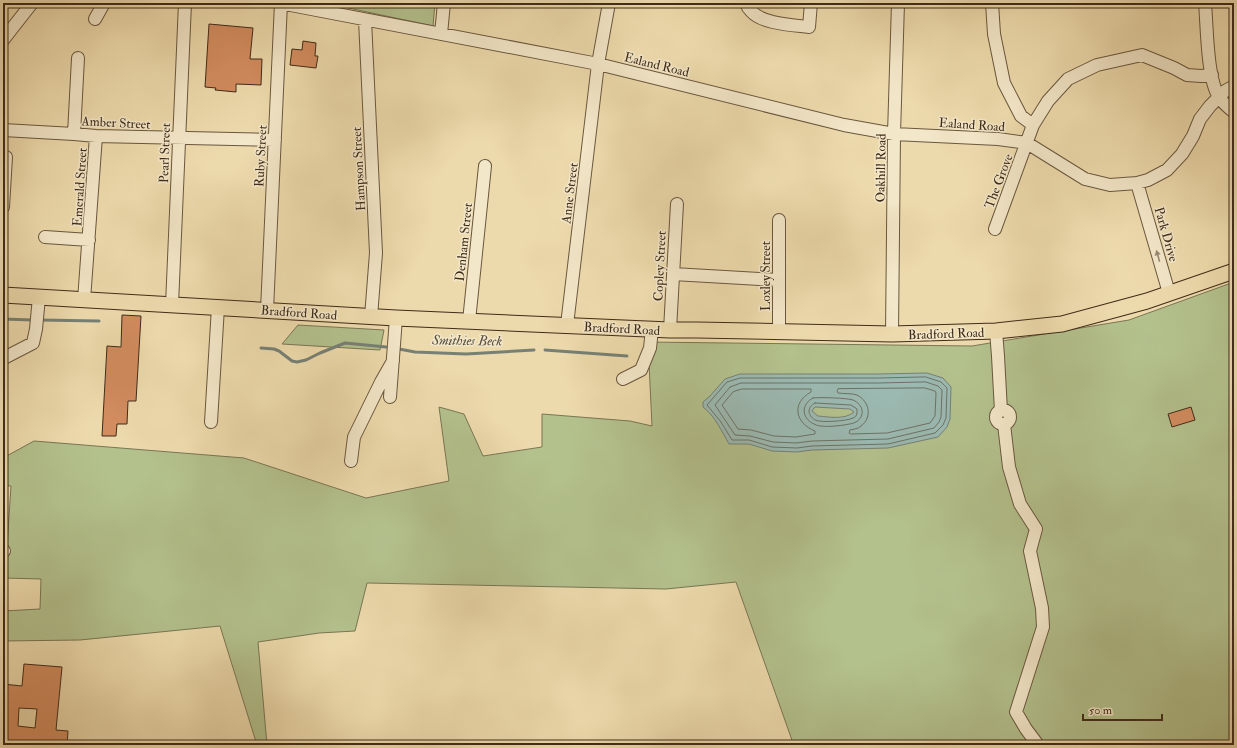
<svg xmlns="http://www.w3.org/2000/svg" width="1237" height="748" font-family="'IM FELL Double Pica',serif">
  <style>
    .green { fill: #b3c18d; stroke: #797654 }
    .water { fill: #9bb9b1; stroke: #768075; fill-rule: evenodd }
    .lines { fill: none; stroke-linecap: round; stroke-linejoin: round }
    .shore { stroke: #6d7266; stroke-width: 1 }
    .stream { stroke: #768075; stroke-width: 3 }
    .building { fill: #d28c5f; stroke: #3f2b1a; fill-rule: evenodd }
    .minor-casing { stroke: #6a573e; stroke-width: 14 }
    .major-casing { stroke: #3f2b1a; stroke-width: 17 }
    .minor { stroke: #f3e7c9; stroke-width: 12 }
    .major { stroke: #eddaac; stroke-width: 15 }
    .oneway { fill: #998972 }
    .labels { text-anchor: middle; stroke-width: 3; stroke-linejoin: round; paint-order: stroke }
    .street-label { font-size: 13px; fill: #3f2b1a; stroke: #f3e7c9 }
    .water-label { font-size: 14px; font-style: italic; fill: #564e40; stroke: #f3e7c9 }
  </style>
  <rect width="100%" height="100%" fill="#eddaac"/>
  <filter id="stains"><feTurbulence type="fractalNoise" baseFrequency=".005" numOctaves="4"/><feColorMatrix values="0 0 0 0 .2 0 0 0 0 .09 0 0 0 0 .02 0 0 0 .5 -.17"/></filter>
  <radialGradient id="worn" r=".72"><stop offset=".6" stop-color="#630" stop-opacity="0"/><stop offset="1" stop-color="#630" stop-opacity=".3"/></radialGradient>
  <path class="green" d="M325,3H435L433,26Z
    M1234,282V745H826L793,743L736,582L666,589L367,583L355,631L319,633L258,642L267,745H257L220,626L80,640L3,641V611L40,609L41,579L5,578L11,486L3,485V458L34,441L244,458L366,498L449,481L439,407L464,414L483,456L542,447V414L630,421L652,426L648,342L972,346L1129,320Z
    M298,325L384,330L380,350L282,344Z"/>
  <path class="water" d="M927,373L943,378L951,387L950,419L947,427L938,437L888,448L812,450L797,452L772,451L749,444H729C722,432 715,416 703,407V402L710,396L725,379L740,374H878ZM815,407L850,409L854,412C845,420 829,417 818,416L812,411Z"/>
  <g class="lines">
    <path class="shore" d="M926,377L941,382L947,388L946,418L943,425L935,433L888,444L812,446L797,448L772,447L749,440H732L721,422L707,405L727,382L740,378H878Z
      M926,382L938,386L942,390L941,417L939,422L934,428L888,439L812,441L796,443L773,442L750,436L735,435L715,405L730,387L741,383H878Z
      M925,388L935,391L936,393L935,416L930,423L887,433L851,434L849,433L850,430C854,429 858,429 861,426C873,417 869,401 857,395C852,393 844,394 838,393L837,391L838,389Z
      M742,389H811V392C791,403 795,423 815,431V434L796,437L774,436L751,430L738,429L722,405L733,392Z
      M813,398C820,397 847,398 853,400C863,404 866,416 856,422C853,424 848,424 844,425C837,426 820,428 814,424C801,418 801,404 813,398Z
      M815,403L851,405L857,409V413C856,416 856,417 853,418C847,421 821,423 815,420C807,415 807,407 815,403Z"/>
    <path class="stream" d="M3,319L33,320
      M39,320L99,321
      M261,348L274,349L279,351L292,361L297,362L306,360L320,353L345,343L386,347
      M399,349L415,352L466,354L534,350
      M545,350L627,356"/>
  </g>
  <path class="building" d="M209,24L253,28L250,59H262L261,85L236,84V92L215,90L216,88L205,87Z
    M303,41L316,43L315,56H318L316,68L290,65L292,49L302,50Z
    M122,315L141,316L136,401H128L127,424H117L116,436H102L107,346L121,347Z
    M1191,407L1195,420L1172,427L1168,414Z
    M24,664L62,667L56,730L68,731L67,745H3V684L22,686ZM19,708L37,709L35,728L18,726Z"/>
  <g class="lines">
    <defs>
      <path id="minor" d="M280,3L598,64L844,125L894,134L998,139L1027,143L1085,179L1110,185L1137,183L1148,180L1167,170L1182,154L1193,136L1200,119L1210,106L1225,91L1234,86
        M746,3C747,6 749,9 751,11C762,24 793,25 809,27L811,3
        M992,3L994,34L1004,83L1021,116L1033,125
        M1205,3C1207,26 1207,79 1219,97C1223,103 1229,108 1234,112
        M95,19L104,3
        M365,20L376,253L371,317
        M441,34L444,3
        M3,40L32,3
        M3,130L74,134L96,136L275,140
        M74,134L78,58
        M1137,183L1169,293
        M3,207L6,157
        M995,229L1033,125L1048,101L1068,79L1097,65L1142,55L1174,68L1187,75L1201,76L1212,75
        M45,237L89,240
        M673,274L779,280
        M84,300L96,136
        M172,305L185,3
        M267,310L281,3
        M469,321L485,166
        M567,325L598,64L609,3
        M670,330L677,204
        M996,331L998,356L1001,411
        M779,332V220
        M892,334L894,134L898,3
        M4,358L33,343L36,329L39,297
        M623,379L641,370L650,348L652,329
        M390,397L396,318
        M996 417a7 7 0 1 1 14 0a7 7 0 1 1-14 0Z
        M211,422L218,307
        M1004,424L1009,467L1020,504L1036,529L1030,551L1042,608L1043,627L1016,712L1026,729L1038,745
        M351,461L354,437L381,382L393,361
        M3,551H4"/>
      <path id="major" d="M3,295L396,318L670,330H697L892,334L996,331L1062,324L1147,301L1234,271"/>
    </defs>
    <use href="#minor" class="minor-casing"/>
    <use href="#major" class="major-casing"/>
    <use href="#minor" class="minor"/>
    <use href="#major" class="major"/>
  </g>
  <defs><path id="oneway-solid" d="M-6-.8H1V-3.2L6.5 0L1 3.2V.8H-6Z"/></defs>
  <use class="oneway" href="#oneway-solid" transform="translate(1158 256) rotate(-106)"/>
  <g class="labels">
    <g class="street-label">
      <text transform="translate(657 64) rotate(14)" y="5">Ealand Road</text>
      <text transform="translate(116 122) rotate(3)" y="5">Amber Street</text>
      <text transform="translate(972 124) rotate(4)" y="5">Ealand Road</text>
      <text transform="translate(164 153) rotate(-88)" y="5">Pearl Street</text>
      <text transform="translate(260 156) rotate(-87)" y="5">Ruby Street</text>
      <text transform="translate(880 168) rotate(-89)" y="5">Oakhill Road</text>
      <text transform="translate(358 169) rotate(-93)" y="5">Hampson Street</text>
      <text transform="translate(998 181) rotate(-69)" y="5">The Grove</text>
      <text transform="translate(79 187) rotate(-86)" y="5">Emerald Street</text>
      <text transform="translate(569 193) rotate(-83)" y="5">Anne Street</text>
      <text transform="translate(1167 234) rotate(74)" y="5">Park Drive</text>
      <text transform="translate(463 242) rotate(-84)" y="5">Denham Street</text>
      <text transform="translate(659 266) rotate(-87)" y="5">Copley Street</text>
      <text transform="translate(765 276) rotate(-90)" y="5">Loxley Street</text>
      <text transform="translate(299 312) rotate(4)" y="5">Bradford Road</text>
      <text transform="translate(622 328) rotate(3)" y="5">Bradford Road</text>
      <text transform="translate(946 333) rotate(-2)" y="5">Bradford Road</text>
    </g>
    <g class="water-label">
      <text transform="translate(467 340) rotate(1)" y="5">Smithies Beck</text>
    </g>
  </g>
  <rect width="1237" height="748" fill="none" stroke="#eddaac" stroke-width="16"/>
  <rect x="4" y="4" width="1229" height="740" fill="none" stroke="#3f2b1a" stroke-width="2"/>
  <rect x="8" y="8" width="1221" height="732" fill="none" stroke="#3f2b1a"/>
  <path d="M1083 714v6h79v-6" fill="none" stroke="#3f2b1a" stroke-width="2"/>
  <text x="1089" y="714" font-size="12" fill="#3f2b1a" stroke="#f3e7c9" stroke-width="3" paint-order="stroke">50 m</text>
  <rect width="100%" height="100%" filter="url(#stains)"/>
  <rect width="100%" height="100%" fill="url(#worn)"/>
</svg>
